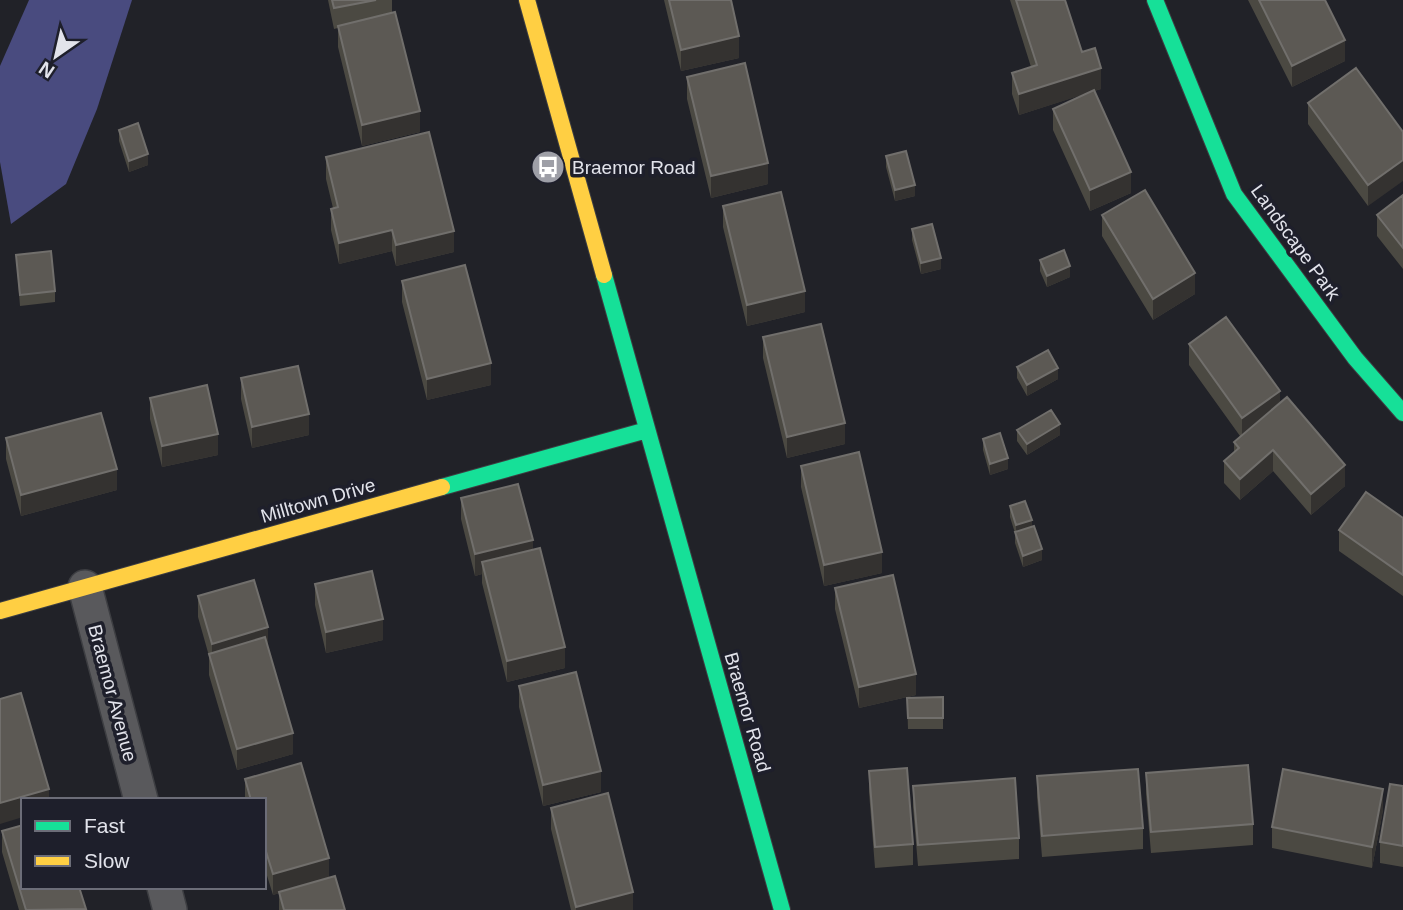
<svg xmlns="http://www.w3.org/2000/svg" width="1403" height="910" font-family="Arial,sans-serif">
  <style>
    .forest { fill: #494b7f }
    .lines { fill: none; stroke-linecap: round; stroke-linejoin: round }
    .street-casing { stroke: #3d3e42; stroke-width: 36 }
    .fast-casing { stroke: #3d3e42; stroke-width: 18 }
    .slow-casing { stroke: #3d3e42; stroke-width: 18 }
    .street { stroke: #59595c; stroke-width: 33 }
    .fast { stroke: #16e098; stroke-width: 16 }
    .slow { stroke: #ffcf43; stroke-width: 16 }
    .wall { fill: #4b4942 }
    .shaded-wall { fill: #343230 }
    .building { fill: #5c5954; stroke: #716f6c; stroke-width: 2 }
    .labels { text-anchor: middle; stroke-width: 7; stroke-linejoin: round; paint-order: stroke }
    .poi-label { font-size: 19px; fill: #e2e3eb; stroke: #1e1f2b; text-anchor: start }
    .street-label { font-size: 19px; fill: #e2e3eb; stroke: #1e1f2b }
  </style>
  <rect width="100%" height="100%" fill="#212228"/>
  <path class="forest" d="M29,0H132L97,109L66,184L11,224L0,162V66Z"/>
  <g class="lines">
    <defs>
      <path id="street" d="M85,587L141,800
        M164,887L170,910"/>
      <path id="fast" d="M1155,0L1234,194L1355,358L1403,413
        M604,275L782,910
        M442,487L647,430"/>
      <path id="slow" d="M527,0L604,275
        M0,611L442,487"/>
    </defs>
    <use href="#street" class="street-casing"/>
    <use href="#fast" class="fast-casing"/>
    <use href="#slow" class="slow-casing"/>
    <use href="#street" class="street"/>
    <use href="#fast" class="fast"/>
    <use href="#slow" class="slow"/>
  </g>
  <path class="wall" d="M328,0H392V13L420,132L362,146L338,47V28L334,29Z
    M664,0H731L739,58L681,71Z
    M1010,0H1065L1082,52L1101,89L1094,91L1131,193L1090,211L1053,130V109L1090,92L1019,115L1012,94V73L1031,67Z
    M1248,0H1325L1345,61L1292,87Z
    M687,77L768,184L711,198L687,99Z
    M1308,103L1403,132L1368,206L1308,124Z
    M119,130L148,165L129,172L119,141Z
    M886,156L915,196L895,201L886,167Z
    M326,157L454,252L396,266L392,251L339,264L331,230V209L333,208L326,179Z
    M1403,195V269L1377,236V215Z
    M723,206L805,312L747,326L723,227Z
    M1102,215L1195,294L1153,320L1102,236Z
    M912,229L941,269L921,274L912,240Z
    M16,255L55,291V302L20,306Z
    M1040,260L1070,277L1047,287L1040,271Z
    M402,281L491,385L427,400L402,302Z
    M763,337L845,444L787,458L763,358Z
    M1189,344L1280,403L1345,486L1311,515L1273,471L1240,500L1224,483V461L1234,453V442L1240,436L1189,365Z
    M1017,367L1058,379L1027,396L1017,378Z
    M241,378L309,435L252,448L241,399Z
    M150,398L218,455L162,467L150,419Z
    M1017,430L1060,435L1027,455L1017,441Z
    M6,438L117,490L21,516L6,459Z
    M983,439L1008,469L990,475L983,450Z
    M801,466L882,573L824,586L801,487Z
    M461,498L533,549L565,668L507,682L482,583V574L475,576L461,519Z
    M1010,506L1032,526L1042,560L1023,567L1015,543V533L1010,517Z
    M1403,518V596L1339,551V530Z
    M315,584L383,640L326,653L315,605Z
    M835,588L916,695L859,708L835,609Z
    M198,596L268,647L293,754L237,770L209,675V656L198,617Z
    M519,686L601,792L543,806L519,707Z
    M943,697V729H908L907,698Z
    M301,763L329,858V878L335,876L345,910H279V893L273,895L264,866V800H245V779Z
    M869,771L913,844V865L875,868L869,792Z
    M1146,773L1253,824V845L1151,853L1146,794Z
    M1037,776L1143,828V849L1042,857L1037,797Z
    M913,786L1019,838V859L918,866L913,807Z
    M1403,786V867L1380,863V842Z
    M551,808L633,910H571L551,829Z
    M1383,810L1372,868L1272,848V827Z
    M2,831L86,910H19L2,852Z"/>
  <path class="shaded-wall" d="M739,36V58L681,71V50Z
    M1345,40V61L1292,87V66Z
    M1101,68V89L1019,115V94Z
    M420,111V132L362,146V125Z
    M148,154V165L129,172V161Z
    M1403,160V181L1368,206V185Z
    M768,163V184L711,198V176Z
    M1131,172V193L1090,211V190Z
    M915,185V196L895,201V190Z
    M392,230V251L339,264V243Z
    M454,231V252L396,266V245Z
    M941,258V269L921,274V263Z
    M1070,266V277L1047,287V276Z
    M1195,273V294L1153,320V299Z
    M805,291V312L747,326V305Z
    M491,363V385L427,400V379Z
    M1058,368V379L1027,396V385Z
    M1280,391V412L1242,439V418Z
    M309,414V435L252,448V427Z
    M845,423V444L787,458V437Z
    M1060,424V435L1027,455V444Z
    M218,434V455L162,467V446Z
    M1273,450V471L1240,500V479Z
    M1008,458V469L990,475V464Z
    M1345,465V486L1311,515V494Z
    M117,469V490L21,516V495Z
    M1032,520V531L1016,537V525Z
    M533,540V561L482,562V574L475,576V554Z
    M1042,549V560L1023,567V556Z
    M882,552V573L824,586V565Z
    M383,619V640L326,653V632Z
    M268,627V648L212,665V644Z
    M565,647V668L507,682V661Z
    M916,674V695L859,708V687Z
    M293,733V754L237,770V749Z
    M601,771V792L543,806V785Z
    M49,789V800H23V817L0,824V803Z
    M1383,789V810L1372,868V847Z
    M329,858V879L273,895V874Z
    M633,892V910H576V907Z"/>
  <path class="building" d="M332,0H376L334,8Z
    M669,0H731L739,36L681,50Z
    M1016,0H1065L1082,52L1095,48L1101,68L1019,94L1012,73L1037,65Z
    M1259,0H1325L1345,40L1292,66Z
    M395,12L420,111L362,125L338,26Z
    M745,63L768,163L711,176L687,77Z
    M1356,68L1403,132V160L1368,185L1308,103Z
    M1094,90L1131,172L1090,190L1053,109Z
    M138,123L148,154L129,161L119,130Z
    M429,132L454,231L396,245L392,230L339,243L331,209L338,207L326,157Z
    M906,151L915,185L895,190L886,156Z
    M1145,190L1195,273L1153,299L1102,215Z
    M781,192L805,291L747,305L723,206Z
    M1403,195V248L1377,215Z
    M932,224L941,258L921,263L912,229Z
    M1064,250L1070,266L1047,276L1040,260Z
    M51,251L55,291L20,295L16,255Z
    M465,265L491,363L427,379L402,281Z
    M1226,317L1280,391L1242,418L1189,344Z
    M821,324L845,423L787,437L763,337Z
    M1048,350L1058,368L1027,385L1017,367Z
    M298,366L309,414L252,427L241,378Z
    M207,385L218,434L162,446L150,398Z
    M1287,397L1345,465L1311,494L1273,450L1240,479L1224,461L1239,448L1234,442Z
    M1051,410L1060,424L1027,444L1017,430Z
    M101,413L117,469L21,495L6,438Z
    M1000,433L1008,458L990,464L983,439Z
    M859,452L882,552L824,565L801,466Z
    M518,484L533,540L475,554L461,498Z
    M1366,492L1403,518V575L1339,530Z
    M1025,501L1032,520L1016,525L1010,506Z
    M1034,526L1042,549L1023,556L1015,532Z
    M540,548L565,647L507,661L482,562Z
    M372,571L383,619L326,632L315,584Z
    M893,575L916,674L859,687L835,588Z
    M254,580L268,627L212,644L198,596Z
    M265,637L293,733L237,749L209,654Z
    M576,672L601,771L543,785L519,686Z
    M21,693L49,789L0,803V699Z
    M943,697V718H908L907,698Z
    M301,763L329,858L273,874L264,845V800H251L245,779Z
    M1248,765L1253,824L1151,832L1146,773Z
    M907,768L913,844L875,847L869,771Z
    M1138,769L1143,828L1042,836L1037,776Z
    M1283,769L1383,789L1372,847L1272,827Z
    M1015,778L1019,838L918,845L913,786Z
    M1390,784L1403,786V846L1380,842Z
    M608,793L633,892L576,907L551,808Z
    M23,825V887H79L86,909L26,910L2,831Z
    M335,876L345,910H284L279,892Z"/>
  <defs>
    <symbol id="bus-disc" viewBox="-11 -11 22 22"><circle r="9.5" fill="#9e9fa7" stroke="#1e1f2b"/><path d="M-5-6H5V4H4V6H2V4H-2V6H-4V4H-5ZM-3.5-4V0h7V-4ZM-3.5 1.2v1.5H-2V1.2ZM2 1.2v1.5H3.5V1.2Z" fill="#fff"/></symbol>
  </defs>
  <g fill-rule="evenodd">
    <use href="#bus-disc" x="529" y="148" width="38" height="38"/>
  </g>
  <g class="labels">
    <g class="poi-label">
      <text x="572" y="174">Braemor Road</text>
    </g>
    <g class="street-label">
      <text transform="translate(1296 242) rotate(54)" y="7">Landscape Park</text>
      <text transform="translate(318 500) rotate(-16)" y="7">Milltown Drive</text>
      <text transform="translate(113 693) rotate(75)" y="7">Braemor Avenue</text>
      <text transform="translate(748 712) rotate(74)" y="7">Braemor Road</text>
    </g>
  </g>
  <rect x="21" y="798" width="245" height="91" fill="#1e1f2b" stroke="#6c6d78" stroke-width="2"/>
  <rect x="35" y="821" width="35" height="10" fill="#16e098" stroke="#6c6d78" stroke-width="2"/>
  <text x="84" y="833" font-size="21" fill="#e2e3eb">Fast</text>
  <rect x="35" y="856" width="35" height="10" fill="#ffcf43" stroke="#6c6d78" stroke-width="2"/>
  <text x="84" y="868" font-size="21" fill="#e2e3eb">Slow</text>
  <g transform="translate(56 56) rotate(214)" stroke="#1e1f2b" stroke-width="5" paint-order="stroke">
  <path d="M0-5L12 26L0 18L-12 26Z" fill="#e2e3eb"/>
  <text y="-10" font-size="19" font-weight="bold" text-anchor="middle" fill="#e2e3eb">N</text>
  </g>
</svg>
